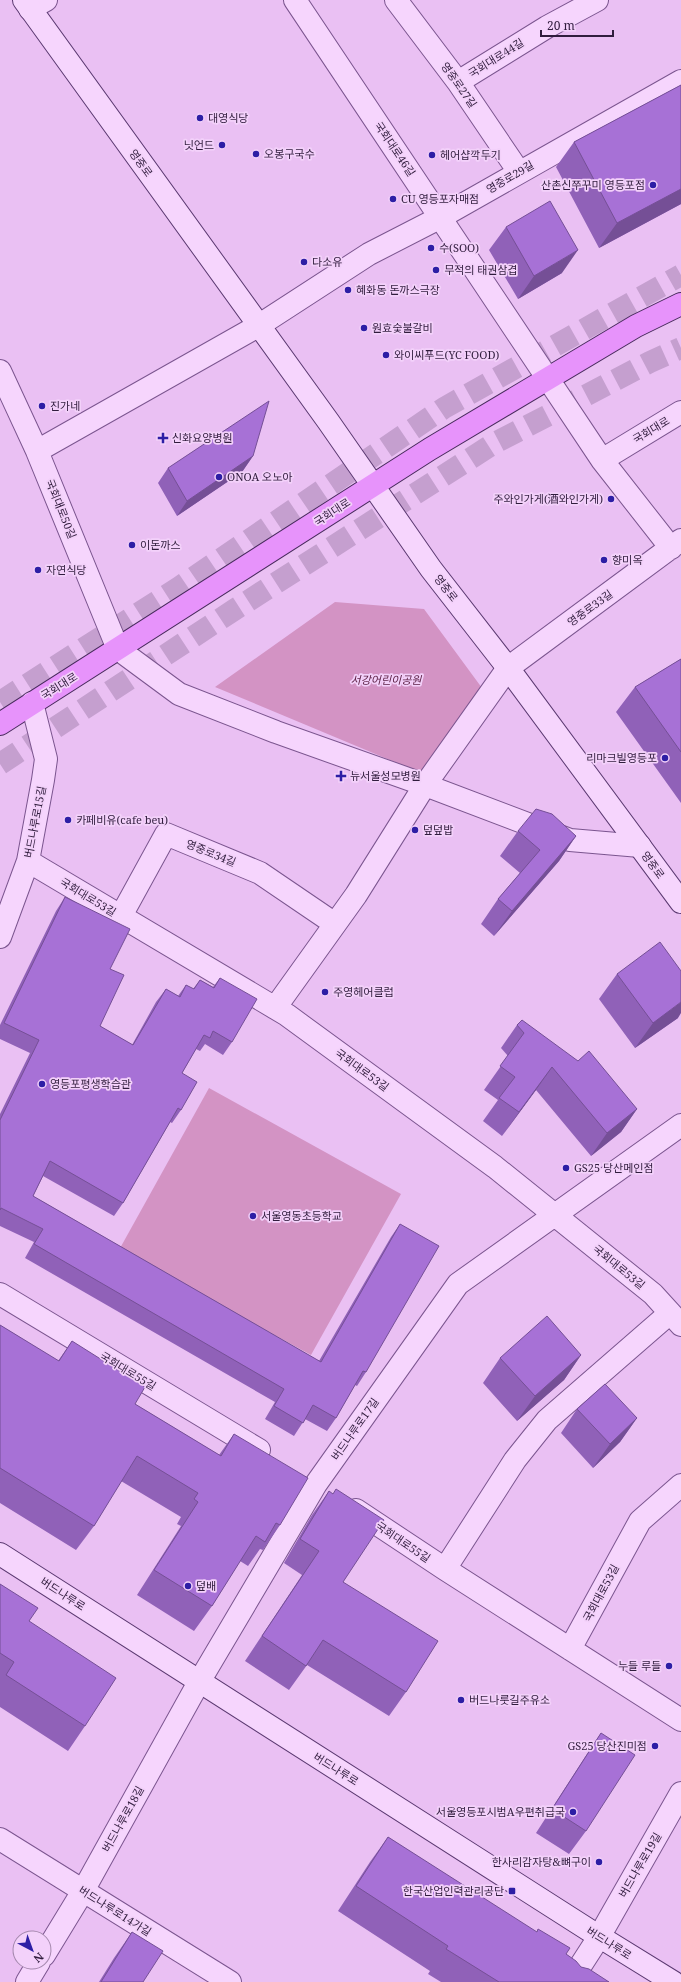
<svg xmlns="http://www.w3.org/2000/svg" width="681" height="1982" font-family="'Noto Serif','Noto Sans KR',serif">
  <style>
    .green { fill: #d393c4 }
    .lines { fill: none; stroke-linecap: round; stroke-linejoin: round }
    .highway-tunnel { stroke: #c59fcf; stroke-width: 22; stroke-dasharray: 22 11; stroke-linecap: butt }
    .street-casing { stroke: #7b558f; stroke-width: 24 }
    .secondary-casing { stroke: #5b3971; stroke-width: 24 }
    .primary-casing { stroke: #472a5c; stroke-width: 24 }
    .street { stroke: #f6d5fd; stroke-width: 22 }
    .secondary { stroke: #f6d5fd; stroke-width: 22 }
    .primary { stroke: #e793fb; stroke-width: 22 }
    .wall { fill: #9061b8 }
    .shaded-wall { fill: #754f96 }
    .building { fill: #a771d6; stroke: #754f96 }
    .poi-dot { fill: #2d1ea5; stroke: #f3d1fa; stroke-width: 1.5 }
    .labels { text-anchor: middle; stroke-width: 3.5; stroke-linejoin: round; paint-order: stroke }
    .street-label { font-size: 11px; fill: #301c3d; stroke: #f3d1fa }
    .poi-label { font-size: 11px; fill: #301c3d; stroke: #f3d1fa; text-anchor: start }
    .park-label { font-size: 11px; font-style: italic; fill: #5c2045; stroke: #f3d1fa }
  </style>
  <rect width="100%" height="100%" fill="#eac0f3"/>
  <path class="green" d="M335,602L424,609L482,688L421,773L215,687Z
    M209,1088L401,1194L311,1355L119,1250Z"/>
  <g class="lines">
    <path class="highway-tunnel" d="M0,702L178,588L444,408L681,275
      M0,764L234,610L493,444L650,362L681,348"/>
    <defs>
      <path id="street" d="M295,0L602,460L671,548
        M396,0L458,82L519,172
        M30,9L46,0
        M458,82L547,27L597,0
        M0,371L37,451L118,649L179,694L276,732L425,785L570,840L640,846
        M37,451L258,326L369,254L441,217L681,81
        M602,460L681,412
        M28,861L287,1015L495,1167L653,1294L681,1325
        M121,916L166,834L260,873L335,924
        M0,937L28,861L43,780L46,759L32,703
        M275,1008L356,895L425,785L508,668L681,540
        M0,1294L259,1450
        M356,1510L445,1569L681,1720
        M445,1569L515,1460L547,1420L670,1313
        M570,1649L640,1521L681,1485
        M0,1839L230,1982
        M44,1955L83,1891L199,1682L316,1484L458,1284L681,1125
        M27,1982L39,1962
        M570,1982L599,1937L681,1793"/>
      <path id="secondary" d="M24,0L328,421L431,569L508,668L681,902
        M0,1554L592,1932L673,1982"/>
      <path id="primary" d="M0,724L430,449L636,326L681,304"/>
    </defs>
    <use href="#street" class="street-casing"/>
    <use href="#secondary" class="secondary-casing"/>
    <use href="#primary" class="primary-casing"/>
    <use href="#street" class="street"/>
    <use href="#secondary" class="secondary"/>
    <use href="#primary" class="primary"/>
  </g>
  <path class="wall" d="M681,85V204L599,248L556,167L574,142Z
    M506,227L562,273L518,299L489,250Z
    M253,456L242,472L177,516L158,483L168,468Z
    M681,659V803L616,712L635,687Z
    M518,831L576,836L559,861L494,936L481,924L498,899L520,873L500,856Z
    M65,897L110,969L100,1026L132,1045L156,1002L166,989L178,996L186,985L193,989L200,980L213,987L220,978L232,1042L223,1055L205,1044L200,1051L196,1049L182,1073L181,1110L172,1123L170,1122L123,1203L114,1216L43,1176L33,1196L319,1361L391,1237L400,1224L366,1372L357,1386L355,1385L336,1418L327,1431L305,1419L294,1436L265,1419L275,1402L25,1258L34,1242L0,1226V1114L30,1053L0,1039V1025L56,911Z
    M617,974L678,1018L635,1048L599,999Z
    M517,1025L637,1109L621,1132L591,1156L536,1090L502,1136L483,1121L498,1100L484,1090L508,1056L501,1048Z
    M0,1325L58,1361L72,1341L135,1404L219,1455L234,1434L280,1525L263,1550L260,1549L248,1566L240,1561L212,1606L194,1631L137,1595L181,1526L177,1524L181,1517L121,1481L94,1526L76,1550L0,1503Z
    M581,1355L564,1380L517,1421L483,1383L500,1358Z
    M577,1409L637,1418L620,1442L593,1468L561,1433Z
    M329,1491L343,1582L406,1692L389,1716L307,1665L289,1690L245,1661L302,1575L284,1563L312,1515Z
    M0,1584L29,1621L85,1726L68,1751L0,1707Z
    M601,1733L586,1831L569,1854L536,1833L585,1757Z
    M388,1837L566,1954L581,1967L609,1982H441L428,1974L430,1971L338,1911L370,1862Z
    M132,1932L143,1982H99L114,1958Z"/>
  <path class="shaded-wall" d="M681,189V204L599,248L617,223Z
    M578,250L562,273L518,299L534,276Z
    M253,456L242,472L177,516L187,501Z
    M576,836L559,861L494,936L512,911Z
    M681,1002V1013L678,1018L635,1048L653,1023Z
    M552,1067L536,1090L502,1136L519,1112Z
    M637,1109L621,1132L591,1156L607,1133Z
    M581,1355L564,1380L517,1421L535,1396Z
    M637,1418L620,1442L593,1468L610,1444Z"/>
  <path class="building" d="M681,85V189L617,223L574,142Z
    M550,201L578,250L534,276L506,227Z
    M269,401L253,456L187,501L168,468Z
    M681,659V752L635,687Z
    M536,809L552,814L576,836L512,911L498,899L540,850L518,831Z
    M65,897L130,929L110,969L124,975L100,1026L133,1045L166,989L180,997L186,985L194,989L200,980L214,988L220,978L257,999L232,1042L213,1031L210,1038L204,1035L182,1073L197,1082L181,1110L178,1108L123,1203L50,1161L33,1196L321,1362L400,1224L439,1246L366,1372L363,1371L336,1418L313,1405L303,1423L274,1406L284,1389L34,1244L43,1229L1,1208L0,1210V1120L39,1040L4,1023Z
    M660,942L681,971V1002L653,1023L617,974Z
    M522,1020L578,1061L589,1051L637,1109L607,1133L552,1067L519,1112L499,1098L515,1077L500,1066L524,1033L517,1025Z
    M547,1316L581,1355L535,1396L500,1358Z
    M0,1325L59,1361L72,1341L145,1387L135,1404L221,1456L234,1434L308,1478L280,1525L276,1523L265,1542L256,1536L212,1606L154,1570L198,1502L194,1499L198,1493L137,1456L94,1526L0,1468Z
    M605,1384L637,1418L610,1444L577,1409Z
    M336,1489L384,1520L343,1582L438,1641L406,1692L323,1640L306,1666L262,1636L319,1551L300,1539L329,1491L333,1494Z
    M0,1584L38,1608L29,1621L116,1678L85,1726L6,1675L14,1662L0,1653Z
    M601,1733L635,1755L586,1831L552,1809Z
    M388,1837L537,1932L538,1929L570,1948L566,1954L576,1961L581,1967L589,1969L609,1982H499L446,1949L448,1946L356,1886Z
    M132,1932L163,1951L143,1982H101Z"/>
  <g class="poi-dot">
    <circle cx="200" cy="118" r="4"/>
    <circle cx="222" cy="145" r="4"/>
    <circle cx="256" cy="154" r="4"/>
    <circle cx="432" cy="155" r="4"/>
    <circle cx="653" cy="185" r="4"/>
    <circle cx="393" cy="199" r="4"/>
    <circle cx="431" cy="248" r="4"/>
    <circle cx="304" cy="262" r="4"/>
    <circle cx="436" cy="270" r="4"/>
    <circle cx="348" cy="290" r="4"/>
    <circle cx="364" cy="328" r="4"/>
    <circle cx="386" cy="355" r="4"/>
    <circle cx="42" cy="406" r="4"/>
    <path d="M161 432h4v4h4v4h-4v4h-4v-4h-4v-4h4z"/>
    <circle cx="219" cy="477" r="4"/>
    <circle cx="611" cy="499" r="4"/>
    <circle cx="132" cy="545" r="4"/>
    <circle cx="604" cy="560" r="4"/>
    <circle cx="38" cy="570" r="4"/>
    <circle cx="665" cy="758" r="4"/>
    <path d="M339 770h4v4h4v4h-4v4h-4v-4h-4v-4h4z"/>
    <circle cx="68" cy="820" r="4"/>
    <circle cx="415" cy="830" r="4"/>
    <circle cx="325" cy="992" r="4"/>
    <circle cx="42" cy="1084" r="4"/>
    <circle cx="566" cy="1168" r="4"/>
    <circle cx="253" cy="1216" r="4"/>
    <circle cx="188" cy="1586" r="4"/>
    <circle cx="669" cy="1666" r="4"/>
    <circle cx="461" cy="1700" r="4"/>
    <circle cx="655" cy="1746" r="4"/>
    <circle cx="573" cy="1812" r="4"/>
    <circle cx="599" cy="1862" r="4"/>
    <rect x="508" y="1887" width="8" height="8" rx="2"/>
  </g>
  <g class="labels">
    <g class="street-label">
      <text transform="translate(496 58) rotate(-32)" y="4">국회대로44길</text>
      <text transform="translate(459 85) rotate(55)" y="4">영중로27길</text>
      <text transform="translate(395 149) rotate(56)" y="4">국회대로46길</text>
      <text transform="translate(141 163) rotate(54)" y="4">영중로</text>
      <text transform="translate(510 177) rotate(-30)" y="4">영중로29길</text>
      <text transform="translate(651 430) rotate(-31)" y="4">국회대로</text>
      <text transform="translate(61 509) rotate(68)" y="4">국회대로50길</text>
      <text transform="translate(332 512) rotate(-33)" y="4">국회대로</text>
      <text transform="translate(446 588) rotate(52)" y="4">영중로</text>
      <text transform="translate(590 608) rotate(-36)" y="4">영중로33길</text>
      <text transform="translate(59 686) rotate(-32)" y="4">국회대로</text>
      <text transform="translate(35 822) rotate(-79)" y="4">버드나루로15길</text>
      <text transform="translate(211 853) rotate(22)" y="4">영중로34길</text>
      <text transform="translate(653 865) rotate(54)" y="4">영중로</text>
      <text transform="translate(88 897) rotate(31)" y="4">국회대로53길</text>
      <text transform="translate(362 1070) rotate(36)" y="4">국회대로53길</text>
      <text transform="translate(619 1267) rotate(39)" y="4">국회대로53길</text>
      <text transform="translate(128 1371) rotate(31)" y="4">국회대로55길</text>
      <text transform="translate(355 1429) rotate(-55)" y="4">버드나루로17길</text>
      <text transform="translate(403 1542) rotate(34)" y="4">국회대로55길</text>
      <text transform="translate(601 1593) rotate(-62)" y="4">국회대로53길</text>
      <text transform="translate(63 1594) rotate(33)" y="4">버드나루로</text>
      <text transform="translate(336 1769) rotate(32)" y="4">버드나루로</text>
      <text transform="translate(123 1819) rotate(-61)" y="4">버드나루로18길</text>
      <text transform="translate(640 1865) rotate(-60)" y="4">버드나루로19길</text>
      <text transform="translate(115 1911) rotate(32)" y="4">버드나루로14가길</text>
      <text transform="translate(609 1943) rotate(32)" y="4">버드나루로</text>
    </g>
    <g class="poi-label">
      <text x="208" y="122">대영식당</text>
      <text x="214" y="149" text-anchor="end">닛언드</text>
      <text x="264" y="158">오봉구국수</text>
      <text x="440" y="159">헤어샵깍두기</text>
      <text x="645" y="189" text-anchor="end">산촌신쭈꾸미 영등포점</text>
      <text x="401" y="203">CU 영등포자매점</text>
      <text x="439" y="252">수(SOO)</text>
      <text x="312" y="266">다소유</text>
      <text x="444" y="274">무적의 태권삼겹</text>
      <text x="356" y="294">혜화동 돈까스극장</text>
      <text x="372" y="332">원효숯불갈비</text>
      <text x="394" y="359">와이씨푸드(YC FOOD)</text>
      <text x="50" y="410">진가네</text>
      <text x="172" y="442">신화요양병원</text>
      <text x="227" y="481">ONOA 오노아</text>
      <text x="603" y="503" text-anchor="end">주와인가게(酒와인가게)</text>
      <text x="140" y="549">이돈까스</text>
      <text x="612" y="564">향미옥</text>
      <text x="46" y="574">자연식당</text>
      <text x="657" y="762" text-anchor="end">리마크빌영등포</text>
      <text x="350" y="780">뉴서울성모병원</text>
      <text x="76" y="824">카페비유(cafe beu)</text>
      <text x="423" y="834">덮덮밥</text>
      <text x="333" y="996">주영헤어클럽</text>
      <text x="50" y="1088">영등포평생학습관</text>
      <text x="574" y="1172">GS25 당산메인점</text>
      <text x="261" y="1220">서울영동초등학교</text>
      <text x="196" y="1590">덮배</text>
      <text x="661" y="1670" text-anchor="end">누들 루들</text>
      <text x="469" y="1704">버드나룻길주유소</text>
      <text x="647" y="1750" text-anchor="end">GS25 당산진미점</text>
      <text x="565" y="1816" text-anchor="end">서울영등포시범A우편취급국</text>
      <text x="591" y="1866" text-anchor="end">한사리감자탕&amp;뼈구이</text>
      <text x="504" y="1895" text-anchor="end">한국산업인력관리공단</text>
    </g>
    <g class="park-label">
      <text x="386" y="684">서강어린이공원</text>
    </g>
  </g>
  <g transform="translate(32 1950) rotate(139)"><circle r="19" fill="#f3d1fa" stroke="#a589ae"/>
  <path d="M0-3L7 15L0 10L-7 15Z" fill="#2d1ea5"/>
  <text y="-6" font-size="11" font-weight="bold" text-anchor="middle" fill="#301c3d">N</text>
  </g>
  <path d="M541 30v6h72v-6" fill="none" stroke="#301c3d" stroke-width="2"/>
  <text x="547" y="30" font-size="12" fill="#301c3d" stroke="#f3d1fa" stroke-width="3" paint-order="stroke">20 m</text>
</svg>
